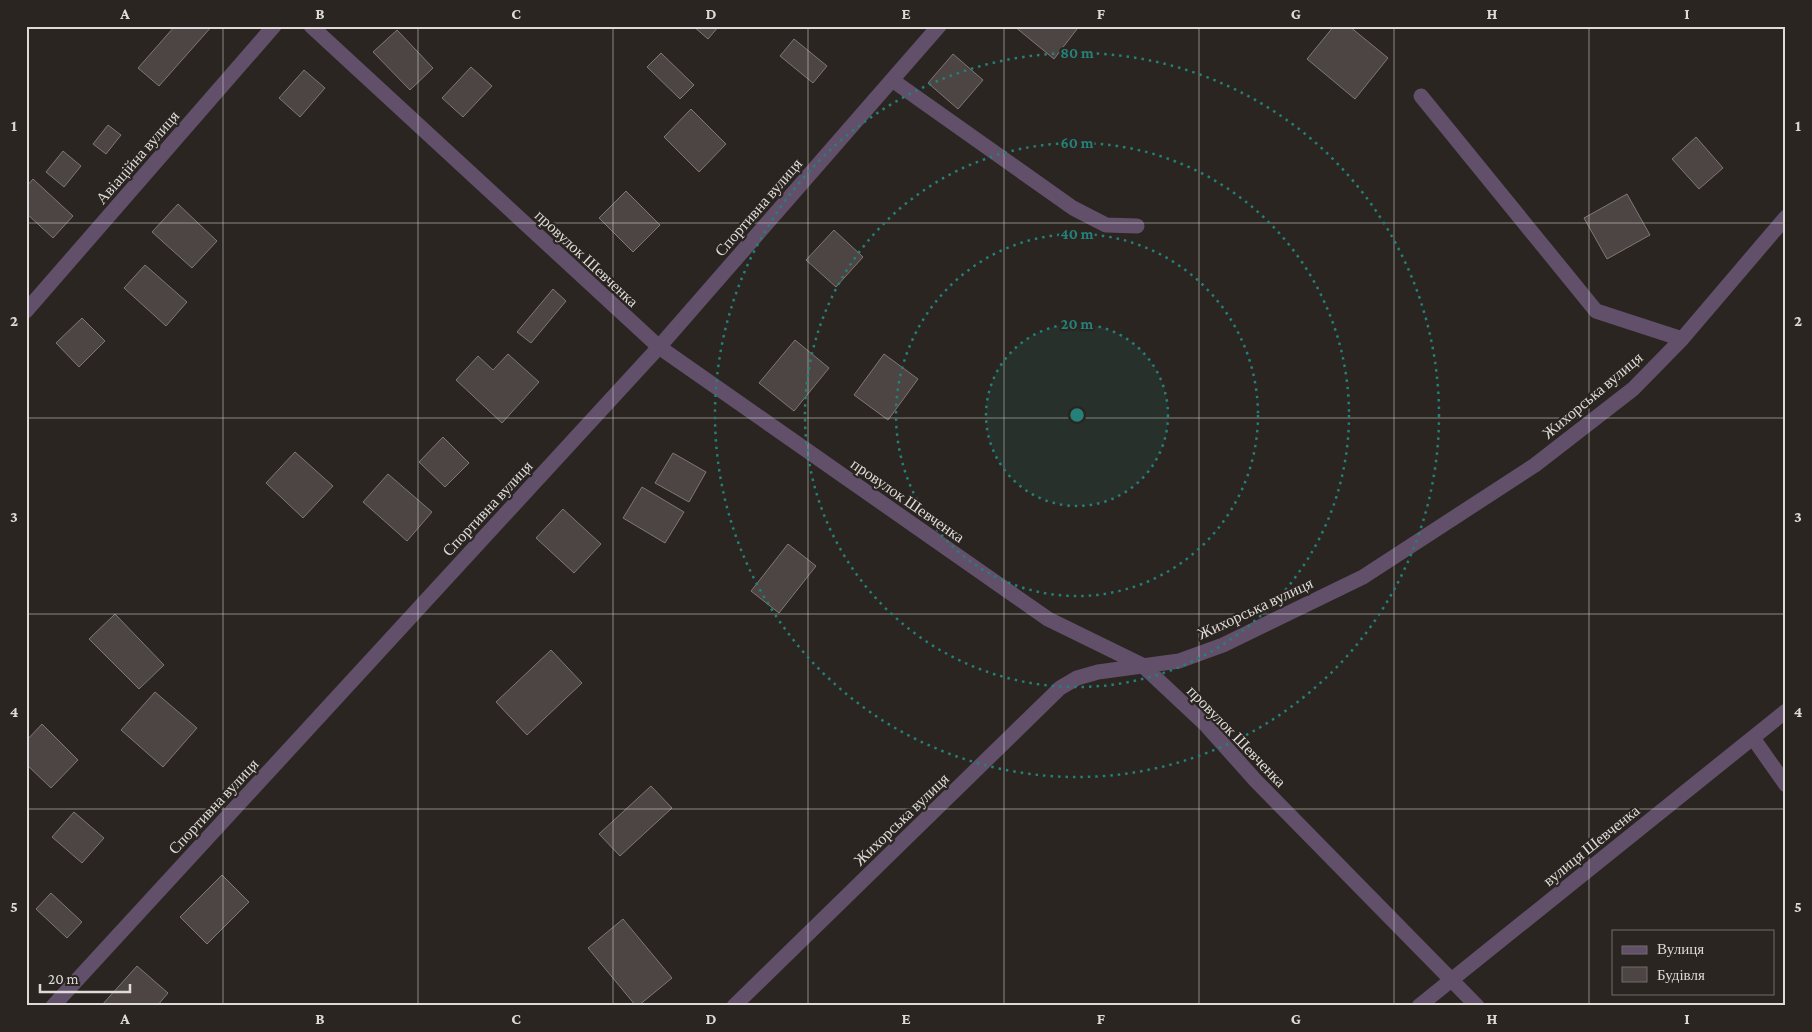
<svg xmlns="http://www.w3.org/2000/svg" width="1812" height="1032" font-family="'Crimson Pro',serif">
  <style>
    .building { fill: #4d4544; stroke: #807776 }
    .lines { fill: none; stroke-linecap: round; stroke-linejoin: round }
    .street { stroke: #62506b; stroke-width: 15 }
    .grid { fill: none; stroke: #dddad7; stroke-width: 1; stroke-opacity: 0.55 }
    .ring { fill: none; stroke: #248078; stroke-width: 2.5; stroke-dasharray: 2.5 5 }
    .labels { text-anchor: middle; stroke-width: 4.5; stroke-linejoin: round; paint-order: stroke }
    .street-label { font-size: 16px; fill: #dddad7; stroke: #2a2521 }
    .centre { fill: #248078; stroke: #2a2521; stroke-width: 2.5 }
    .ring-label { font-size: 15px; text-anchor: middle; font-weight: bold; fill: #248078; stroke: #2a2521; stroke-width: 4.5; stroke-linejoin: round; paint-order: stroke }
    .neatline { fill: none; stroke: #dddad7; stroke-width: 2 }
    .grid-label { font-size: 16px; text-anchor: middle; font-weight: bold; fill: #dddad7 }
  </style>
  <rect width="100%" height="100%" fill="#2a2521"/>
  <path class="building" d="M175,26H212L159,86L138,68Z
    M693,26H719L708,39Z
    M1014,26H1074L1077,29L1054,59Z
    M1334,26H1349L1388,58L1355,99L1307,59Z
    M397,30L433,68L410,90L373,52Z
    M794,39L827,66L813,83L780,56Z
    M661,53L694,85L680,99L647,67Z
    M953,54L983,80L958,109L928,83Z
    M471,67L492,86L463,117L442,98Z
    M304,70L325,88L300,117L279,98Z
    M691,109L726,144L699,172L664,137Z
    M108,125L121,135L106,154L93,144Z
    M1696,137L1723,168L1699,189L1672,159Z
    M63,151L81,166L64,187L46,172Z
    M33,179L73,216L53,238L26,213V187Z
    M626,191L660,225L633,252L599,218Z
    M1627,194L1650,235L1607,259L1584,218Z
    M178,204L217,241L192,268L152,232Z
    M834,230L863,257L836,287L806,260Z
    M145,265L187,302L166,326L124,288Z
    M553,289L566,301L531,343L517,332Z
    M82,318L105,341L79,367L56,343Z
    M795,340L829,368L794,411L759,383Z
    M508,354L539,382L502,423L456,380L478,356L493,370Z
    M884,354L918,379L888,420L854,395Z
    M443,437L469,463L445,487L419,462Z
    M295,452L333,486L303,518L266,483Z
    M673,453L706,472L689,502L655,483Z
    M388,474L432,512L407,541L363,502Z
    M642,487L684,512L665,543L623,518Z
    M563,509L601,544L574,573L536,538Z
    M788,544L816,566L779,613L751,591Z
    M115,614L164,665L139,689L89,639Z
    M551,650L582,683L527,735L496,702Z
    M155,692L197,728L163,767L121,730Z
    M42,724L78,760L51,788L26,764V741Z
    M651,786L672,808L620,856L599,834Z
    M74,812L104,838L82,863L52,837Z
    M222,875L249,902L207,944L180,917Z
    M51,893L82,922L67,938L36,909Z
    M623,919L672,978L638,1006H636L588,948Z
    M137,966L168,993L157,1006H101Z"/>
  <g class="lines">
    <path class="street" d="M311,26L659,347L1048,619L1142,665L1205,724L1256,781L1477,1006
      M892,80L1073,208L1106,225L1137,226
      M1421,96L1596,311L1682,339
      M26,311L274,26
      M1753,738L1786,785
      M53,1006L659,347L939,26
      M734,1006L1060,688L1077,678L1098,672L1179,661L1223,645L1363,577L1535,465L1633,389L1682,339L1786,217
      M1419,1006L1786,711"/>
  </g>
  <path class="grid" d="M223,26V1006M418,26V1006M613,26V1006M808,26V1006M1004,26V1006M1199,26V1006M1394,26V1006M1589,26V1006M26,223H1786M26,418H1786M26,614H1786M26,809H1786"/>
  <circle cx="1077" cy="415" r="91" fill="#248078" fill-opacity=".12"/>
  <g class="ring">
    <circle cx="1077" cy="415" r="91"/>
    <circle cx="1077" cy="415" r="181"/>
    <circle cx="1077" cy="415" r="272"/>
    <circle cx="1077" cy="415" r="362"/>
  </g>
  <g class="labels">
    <g class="street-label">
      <text transform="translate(137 157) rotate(-49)" y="6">Авіаційна вулиця</text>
      <text transform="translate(758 207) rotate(-49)" y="6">Спортивна вулиця</text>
      <text transform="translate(587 258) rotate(43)" y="6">провулок Шевченка</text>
      <text transform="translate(1592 395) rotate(-40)" y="6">Жихорська вулиця</text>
      <text transform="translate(908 500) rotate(35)" y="6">провулок Шевченка</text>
      <text transform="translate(487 508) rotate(-47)" y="6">Спортивна вулиця</text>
      <text transform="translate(1255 608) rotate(-25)" y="6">Жихорська вулиця</text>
      <text transform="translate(1237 736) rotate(46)" y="6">провулок Шевченка</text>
      <text transform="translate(213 806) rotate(-47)" y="6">Спортивна вулиця</text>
      <text transform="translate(901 819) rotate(-44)" y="6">Жихорська вулиця</text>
      <text transform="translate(1591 845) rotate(-39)" y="6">вулиця Шевченка</text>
    </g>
  </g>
  <circle cx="1077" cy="415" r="8" class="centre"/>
  <g class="ring-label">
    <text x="1077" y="58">80 m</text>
    <text x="1077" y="148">60 m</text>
    <text x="1077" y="239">40 m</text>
    <text x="1077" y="329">20 m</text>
  </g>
  <rect width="1812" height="1032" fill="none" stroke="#2a2521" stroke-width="55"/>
  <rect x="1612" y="930" width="162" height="65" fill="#2a2521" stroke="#726d6a"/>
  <rect x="1622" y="946" width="25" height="8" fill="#62506b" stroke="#726d6a"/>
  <text x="1657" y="954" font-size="15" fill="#dddad7">Вулиця</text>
  <rect x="1622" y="967" width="25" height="15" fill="#4d4544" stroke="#726d6a"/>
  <text x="1657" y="980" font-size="15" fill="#dddad7">Будівля</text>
  <path d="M40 984v8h90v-8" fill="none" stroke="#dddad7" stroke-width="2.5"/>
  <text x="48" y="984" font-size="15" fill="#dddad7" stroke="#2a2521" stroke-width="4" paint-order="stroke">20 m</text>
  <rect x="28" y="28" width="1756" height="976" class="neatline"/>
  <g class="grid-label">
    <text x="125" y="19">A</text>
    <text x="320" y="19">B</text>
    <text x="516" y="19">C</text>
    <text x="711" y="19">D</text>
    <text x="906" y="19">E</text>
    <text x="1101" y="19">F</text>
    <text x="1296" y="19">G</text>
    <text x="1492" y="19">H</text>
    <text x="1687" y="19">I</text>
    <text x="14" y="131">1</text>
    <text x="1798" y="131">1</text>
    <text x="14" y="326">2</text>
    <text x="1798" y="326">2</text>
    <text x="14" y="522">3</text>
    <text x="1798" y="522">3</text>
    <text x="14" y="717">4</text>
    <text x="1798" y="717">4</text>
    <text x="14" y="912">5</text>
    <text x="1798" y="912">5</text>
    <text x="125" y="1024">A</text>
    <text x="320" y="1024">B</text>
    <text x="516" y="1024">C</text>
    <text x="711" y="1024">D</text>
    <text x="906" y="1024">E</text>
    <text x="1101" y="1024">F</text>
    <text x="1296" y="1024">G</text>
    <text x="1492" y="1024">H</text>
    <text x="1687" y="1024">I</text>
  </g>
</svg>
